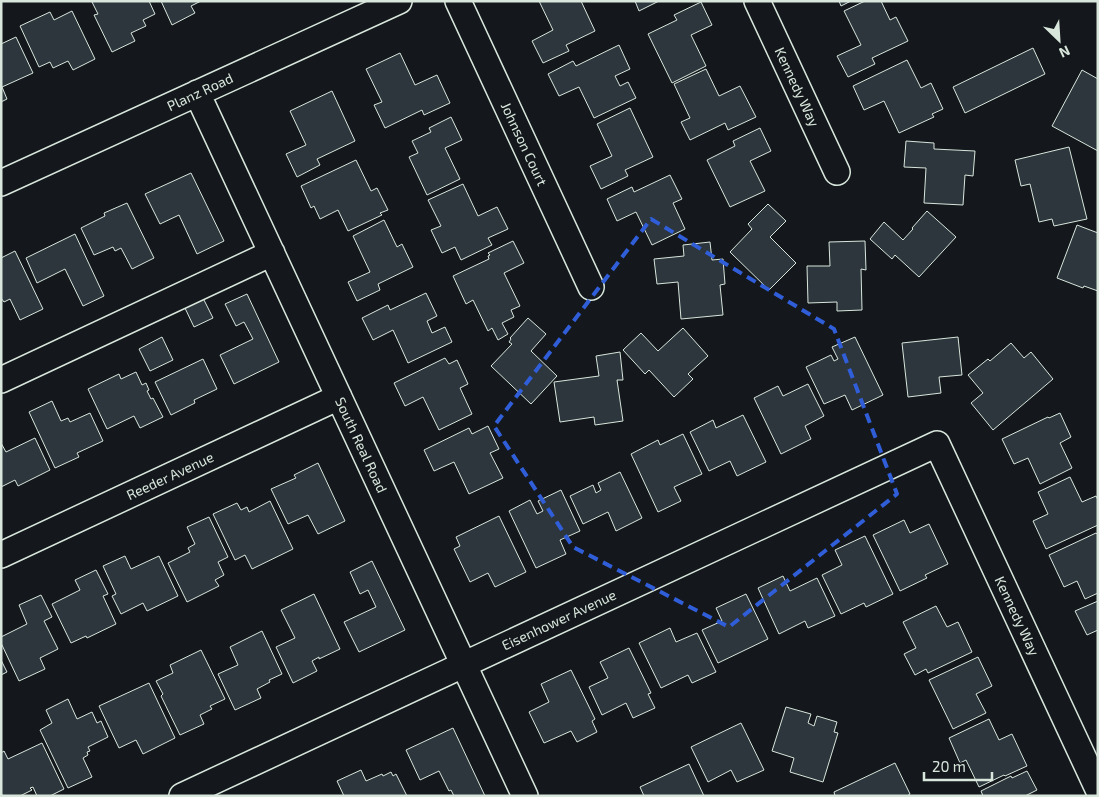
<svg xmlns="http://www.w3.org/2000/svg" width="1099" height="797" font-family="'Exo 2',sans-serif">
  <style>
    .building { fill: #2c363c; stroke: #d8e6dc }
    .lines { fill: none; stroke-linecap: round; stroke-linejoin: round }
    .minor-casing { stroke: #d8e6dc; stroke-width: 28 }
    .minor { stroke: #14181c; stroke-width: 25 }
    .marked { fill: none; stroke: #305dd8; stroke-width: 4; stroke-dasharray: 10 6; stroke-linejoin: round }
    .labels { text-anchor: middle; stroke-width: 4; stroke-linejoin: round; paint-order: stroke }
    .street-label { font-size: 14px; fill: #d8e6dc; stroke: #14181c }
  </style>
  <rect width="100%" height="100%" fill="#14181c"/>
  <path class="building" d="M95,1H149L155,14L143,20L146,26L131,33L135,41L112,52L94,15L98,14L92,2Z
    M161,1H201L191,6L195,13L172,25Z
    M539,1H581L595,31L566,45L569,51L543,63L532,41L553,30Z
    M635,1H659L639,11Z
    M839,1H851L841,6Z
    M865,1H881L890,20L896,17L908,41L872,58L875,64L848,77L837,56L861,45L844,11Z
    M701,2L712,25L691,35L706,66L672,83L648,34L677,20L674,15Z
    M72,11L95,59L73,70L68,61L53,68L50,62L39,67L20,26L50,12L54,20Z
    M16,37L33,73L2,87L7,99L1,102V44Z
    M619,45L630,69L615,76L620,86L628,82L636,98L594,118L579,87L559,96L548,74L573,61L576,66Z
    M1033,48L1045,74L965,113L953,87Z
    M400,53L415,85L437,75L450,103L424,115L422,110L385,128L374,105L382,102L366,69Z
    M907,60L921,88L931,83L943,109L932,114L934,117L899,133L884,101L864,110L853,86Z
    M706,69L719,96L740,86L756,117L728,130L725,123L690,140L681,122L690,118L674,84Z
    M1082,70L1098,79V151L1052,126Z
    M332,91L355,141L317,159L320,165L297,177L286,154L306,145L290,111Z
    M630,108L653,157L625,170L628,176L601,189L590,166L612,156L597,124Z
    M451,117L462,140L445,148L460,179L427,195L409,157L418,153L412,141L431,132L429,128Z
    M760,128L771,151L750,161L765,191L730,207L707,160L735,146L733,141Z
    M906,141L934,143V149L975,151L973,176L965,175L963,205L924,203L926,168L904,167Z
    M1069,147L1087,219L1054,226L1052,219L1039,222L1030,184L1021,186L1015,160Z
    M356,160L371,191L377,188L388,210L380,213L382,215L348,231L338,210L320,219L314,206L311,208L301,186Z
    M191,173L224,241L197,254L179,215L160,224L145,194Z
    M670,175L682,199L673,203L685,229L652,245L636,212L617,221L607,199L632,187L634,192Z
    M463,184L478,216L497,207L508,229L488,238L492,245L461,260L455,247L442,253L431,230L441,226L428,200Z
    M127,203L154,258L132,269L121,248L115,251L113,247L94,255L81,228L105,216L104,213Z
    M768,204L786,221L770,237L796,263L769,290L730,252L752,229L748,224Z
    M927,211L956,237L919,277L895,255L892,259L870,239L884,222L903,240L913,229L912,228Z
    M384,220L397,247L402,244L413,267L378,284L380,290L357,301L348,282L370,272L353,236Z
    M1077,225L1098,233V291L1084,286L1083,288L1057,278Z
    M75,234L104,296L83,306L65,269L37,283L26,258Z
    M513,241L524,263L504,273L520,306L511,310L514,317L502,323L508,334L498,340L492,328L488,331L473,300L466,304L453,276L489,259L488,256L490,255L488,253Z
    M865,241L866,270L861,269L862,310L837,311V302L808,303L807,266H830L829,242Z
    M710,242L712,260L723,259L725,284L720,285L723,315L681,319L678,282L657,284L654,259L684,256L683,245Z
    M15,251L43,309L20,320L10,299L4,302L1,298V258Z
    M426,293L437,316L427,321L432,333L445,327L452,342L408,363L393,330L373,340L362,318L388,305L390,310Z
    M247,294L279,362L234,384L220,355L253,339L244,322L236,326L225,304Z
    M203,298L213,318L194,327L184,306Z
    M528,318L546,334L531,351L557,376L531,404L491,366L512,344L509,342L511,339L510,338Z
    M683,328L708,356L688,374L693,379L674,397L649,370L645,374L623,350L641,333L658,351Z
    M162,337L173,360L150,371L139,349Z
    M855,337L883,395L852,410L845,395L824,404L806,367L831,355L834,361L838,359L832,347Z
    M958,337L962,375L939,377L941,393L908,397L902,343Z
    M1011,343L1024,358L1031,352L1053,379L993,430L971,403L983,393L968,375L988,359L990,361Z
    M620,352L623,380H617L623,421L595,425L594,417L560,422L554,382L599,376L596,356Z
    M445,358L449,364L457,360L468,384L460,388L472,414L439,430L423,397L405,406L394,383Z
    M203,359L217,389L194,400L195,403L171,415L155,382Z
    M136,372L142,385L146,383L149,390L147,391L151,399L153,398L163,417L140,428L134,416L107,429L88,389L119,374L121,379Z
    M808,384L824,416L805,426L811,439L781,454L754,398L778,386L783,396Z
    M52,401L61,421L68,418L70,422L90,413L103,441L77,453L79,457L55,468L29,412Z
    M1060,413L1071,437L1060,443L1072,468L1040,484L1028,458L1014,464L1002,439L1048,417L1049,418Z
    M743,415L766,462L737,476L730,461L709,471L690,432L713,420L716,428Z
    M488,426L499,449L490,453L503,478L469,494L454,462L434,471L424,450L469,428L472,434Z
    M683,434L702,474L674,487L681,501L658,512L631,454L658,440L660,445Z
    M35,438L50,470L18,486L15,480L1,487V443L6,452Z
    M318,463L345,521L318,534L308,515L288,524L271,489L296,478L294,475Z
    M620,472L642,518L616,531L608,512L583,524L570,496L593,485L596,493L601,490L598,483Z
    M1070,477L1082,502L1096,496L1098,500V525L1046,549L1033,521L1048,514L1038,492Z
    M561,490L580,531L560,540L566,554L536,568L509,511L530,500L537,514L543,511L538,501Z
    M270,501L293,549L252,569L245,555L235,560L213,514L237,503L241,510L247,507L249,512Z
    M499,516L526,572L495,587L488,573L470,582L454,549L460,546L456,537Z
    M209,517L228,557L218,562L224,575L215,580L219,586L187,602L168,563L190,552L188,548L195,544L187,527Z
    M904,520L910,533L929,524L948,564L925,575L927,578L900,591L873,535Z
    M1096,533L1098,535V593L1085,599L1077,581L1064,587L1049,555Z
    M865,536L893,594L866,607L864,603L841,614L822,575L842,565L835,550Z
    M125,556L131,569L159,556L178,596L147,611L143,603L121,614L112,596L116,594L103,566Z
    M372,561L405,630L359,652L344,622L376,607L368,590L360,594L350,572Z
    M96,570L108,594L103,596L116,624L87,638L86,636L71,643L52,604L80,590L75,580Z
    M783,576L790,591L817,578L835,616L808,628L805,621L779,634L758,588Z
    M314,594L340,649L319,659V657L312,661L317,671L293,683L276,647L295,638L281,610Z
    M746,594L768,639L718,663L702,630L722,621L716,608Z
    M41,595L52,617L44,621L58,649L40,658L45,669L19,681L1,643V637L27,624L19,605Z
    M1098,601V630L1087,635L1075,611Z
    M936,606L947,627L958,622L972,652L928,673L926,669L915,675L904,654L916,648L903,622Z
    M670,628L676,642L697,633L716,672L692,683L688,675L661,688L639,643Z
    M262,631L282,674L269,680L270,682L257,689L261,698L235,710L218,674L238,665L230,647Z
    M629,648L651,693L648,694L655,708L633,718L626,703L602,715L589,687L608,678L600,662Z
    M201,650L225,699L210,706L212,709L200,715L204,724L180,735L161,696L163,694L156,681L173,673L170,665Z
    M978,657L992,686L976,694L986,713L953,729L929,680Z
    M1,660L7,672L1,675Z
    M571,670L595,719L592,721L597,732L577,742L571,731L544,743L529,712L549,702L541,684Z
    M149,683L175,738L143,754L136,740L119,748L99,706Z
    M68,699L77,719L92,712L97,723L101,721L108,737L88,747L90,751L87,752L88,755L83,758L92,777L68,788L40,730L52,723L46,710Z
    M786,707L811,714L808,723L814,726L817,716L837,722L834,732L838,733L823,782L790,772L794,758L772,751Z
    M989,719L999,740L1012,734L1027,766L1005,776L1004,775L979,787L966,760L960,763L949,738Z
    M741,723L764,770L737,782L731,770L708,782L691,747Z
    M453,728L485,796H454L451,790L449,791L439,771L420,780L406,750Z
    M42,743L64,789L50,796H37L33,787L30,788L32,790L20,796H3L1,793V753L4,751L8,759Z
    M895,763L910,794L907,796H835L834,792Z
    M689,764L704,796H644L640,787Z
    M361,770L366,781L382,774L383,776L391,772L393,776L396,774L407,796H344L337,781Z
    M1027,771L1037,790L1025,796H983L981,791L1011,776L1012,778Z"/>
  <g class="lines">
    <defs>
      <path id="minor" d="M458,1L591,287
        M757,1L837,172
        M197,93L525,796
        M1,183L399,1
        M1,380L272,253
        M1,555L339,397
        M182,796L937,444L1098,789"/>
    </defs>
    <use href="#minor" class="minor-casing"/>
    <use href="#minor" class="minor"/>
  </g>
  <path class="marked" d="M651,219L834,329L897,494L729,627L573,547L494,426Z"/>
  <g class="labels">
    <g class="street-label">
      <text transform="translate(797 87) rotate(65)" y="5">Kennedy Way</text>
      <text transform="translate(200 92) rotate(-25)" y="5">Planz Road</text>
      <text transform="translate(524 144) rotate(65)" y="5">Johnson Court</text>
      <text transform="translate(361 445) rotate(65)" y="5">South Real Road</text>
      <text transform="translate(170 476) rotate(-25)" y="5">Reeder Avenue</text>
      <text transform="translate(1017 616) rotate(65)" y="5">Kennedy Way</text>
      <text transform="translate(559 620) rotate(-25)" y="5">Eisenhower Avenue</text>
    </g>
  </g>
  <rect width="1099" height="797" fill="none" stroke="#d8e6dc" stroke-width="5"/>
  <g transform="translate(1059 40) rotate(155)" stroke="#14181c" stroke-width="4" paint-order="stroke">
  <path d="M0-4L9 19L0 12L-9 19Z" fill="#d8e6dc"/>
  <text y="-8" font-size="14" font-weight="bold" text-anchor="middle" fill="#d8e6dc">N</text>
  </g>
  <path d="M924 772v8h68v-8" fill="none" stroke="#d8e6dc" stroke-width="2.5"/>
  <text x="932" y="772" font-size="15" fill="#d8e6dc" stroke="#14181c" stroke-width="4" paint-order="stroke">20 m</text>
</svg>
